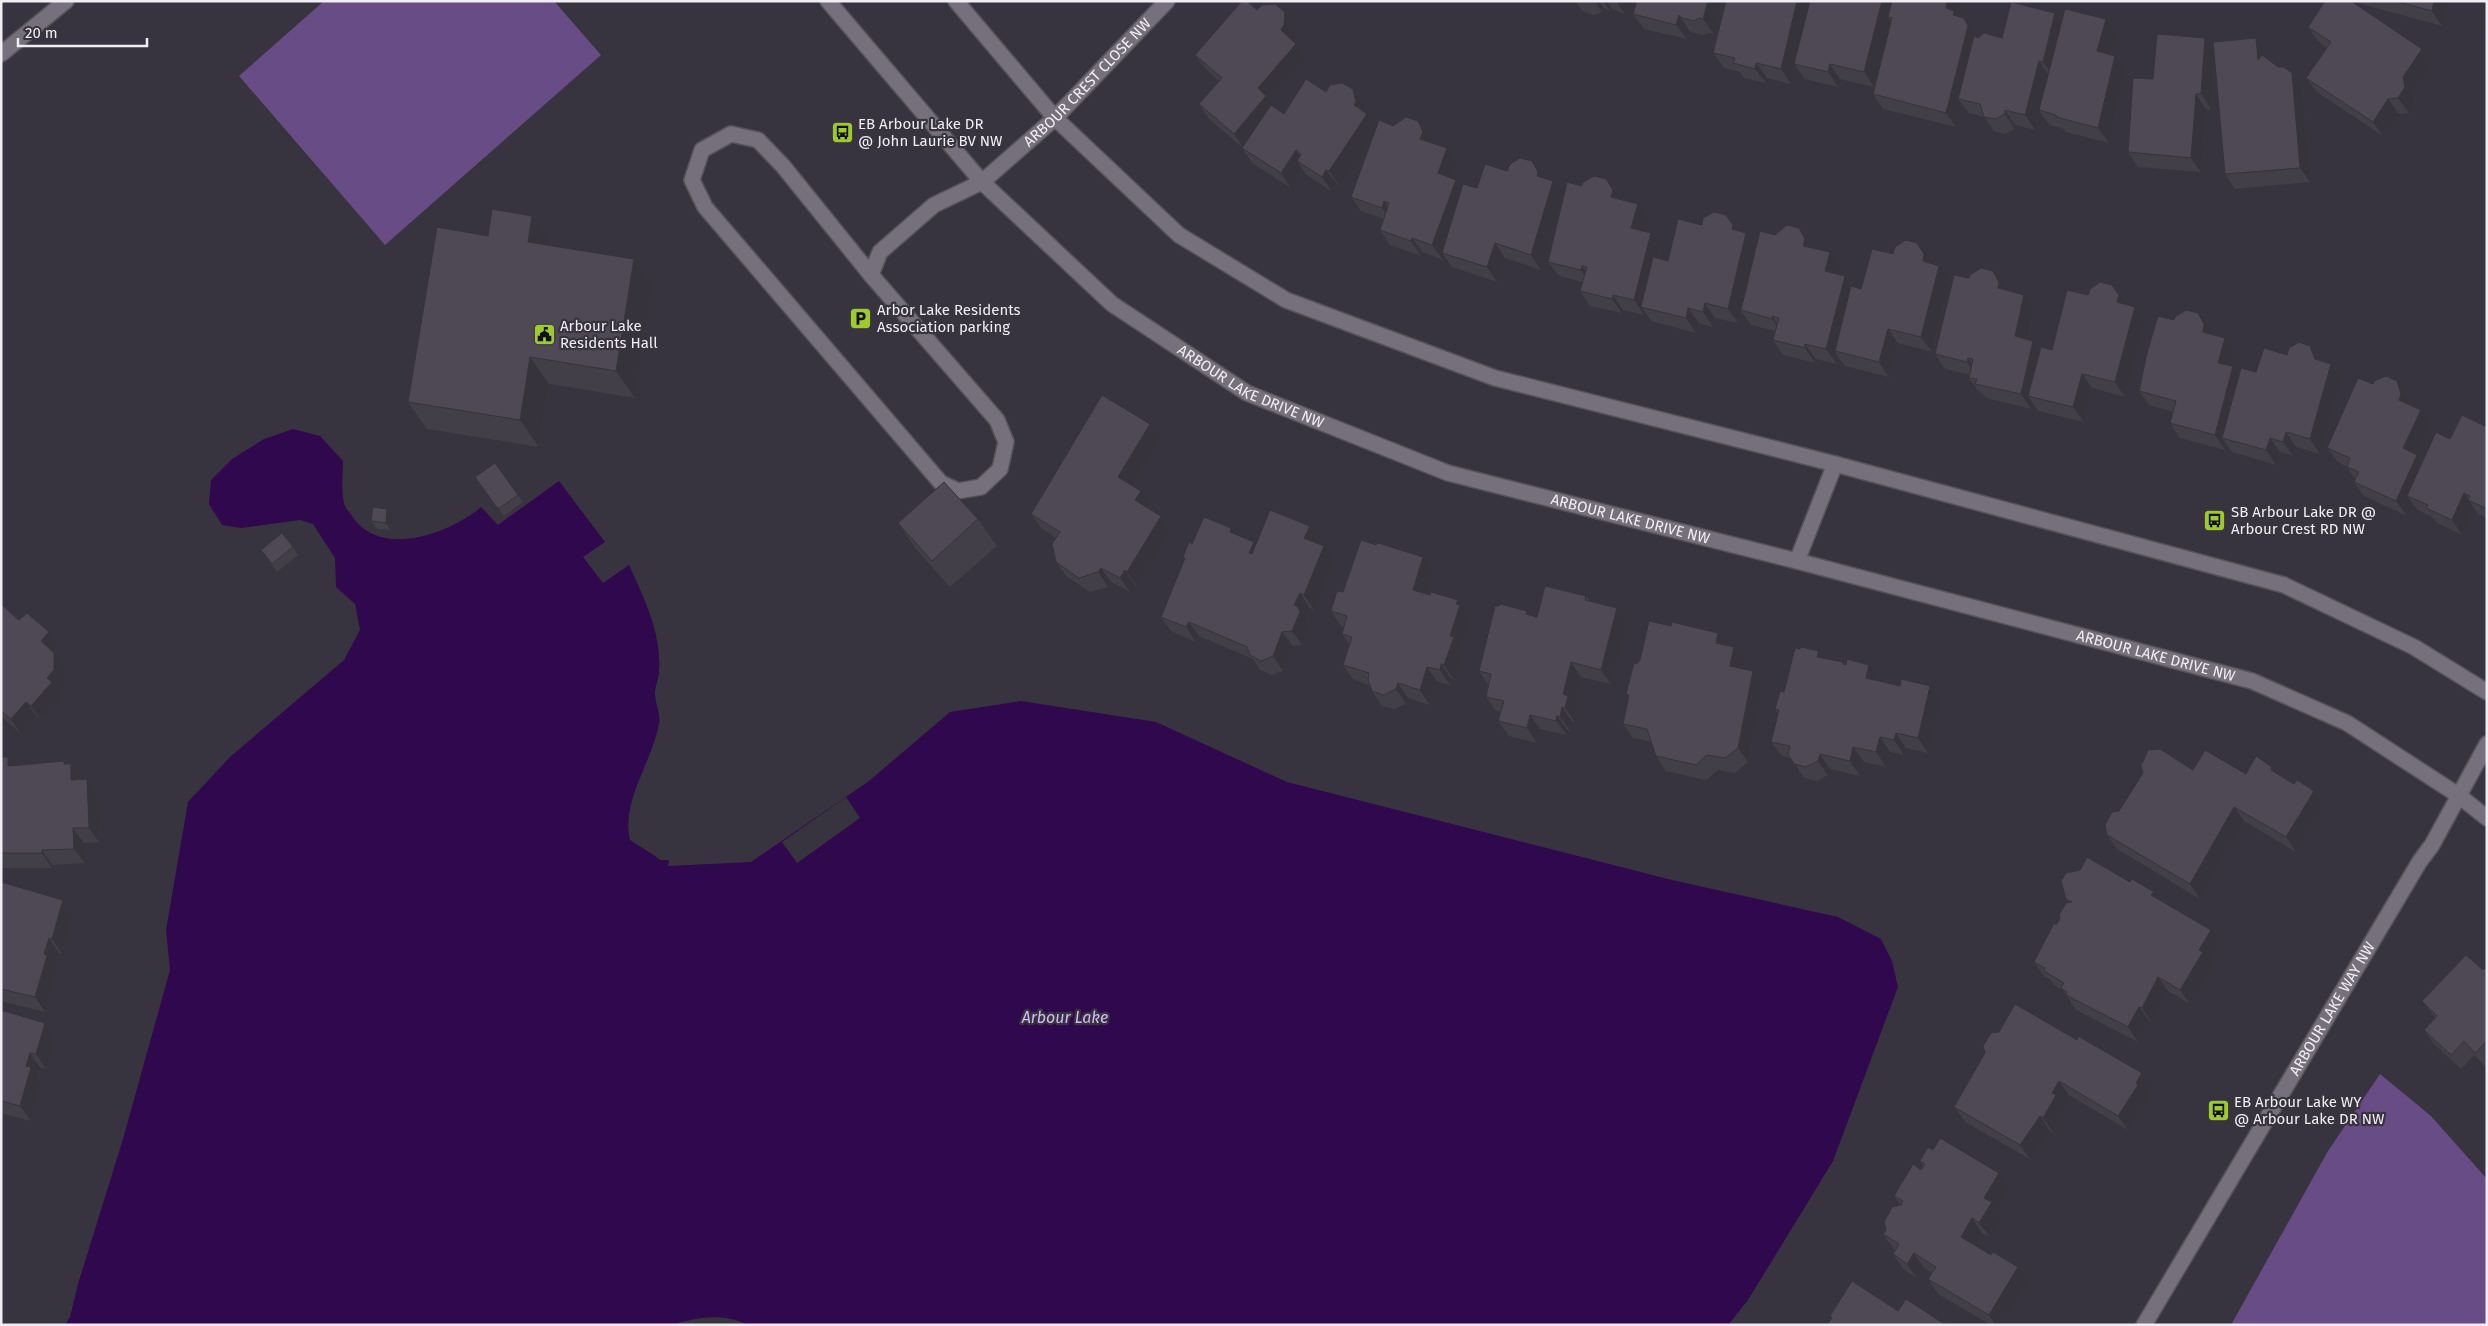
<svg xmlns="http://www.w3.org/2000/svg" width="2488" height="1326" font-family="'Fira Sans',sans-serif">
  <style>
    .green { fill: #674c85 }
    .water { fill: #30084d }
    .pier { fill: #38343f }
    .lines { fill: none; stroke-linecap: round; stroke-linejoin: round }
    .service-casing { stroke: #56525b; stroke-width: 18 }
    .minor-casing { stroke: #56525b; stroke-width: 18 }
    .tertiary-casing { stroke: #56525b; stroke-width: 18 }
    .service { stroke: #76707d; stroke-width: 15 }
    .minor { stroke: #76707d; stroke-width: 15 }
    .tertiary { stroke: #76707d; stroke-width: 15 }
    .wall { fill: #433f49 }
    .shaded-wall { fill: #37333c }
    .building { fill: #4e4955; stroke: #37333c }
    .labels { text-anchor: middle; stroke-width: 4.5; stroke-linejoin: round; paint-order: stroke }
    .street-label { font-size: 15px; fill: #f0edf4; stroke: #38343f }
    .poi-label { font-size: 15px; fill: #f0edf4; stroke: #38343f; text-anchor: start }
    .water-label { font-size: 16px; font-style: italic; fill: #d3b9f5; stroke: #38343f }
  </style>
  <rect width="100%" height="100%" fill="#38343f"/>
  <path class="green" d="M324,1H554L601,55L385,245L239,76Z
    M2380,1074L2431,1116L2487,1179V1325H2231L2328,1151Z"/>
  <path class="water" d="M293,429L320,436L343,461C343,474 341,490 344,503C345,508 351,514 354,519C383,558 451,533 481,507L498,525L559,481L605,542L583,557L603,583L629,565C644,598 662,634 659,671C659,678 655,686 655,693C655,703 661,714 659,724C652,763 621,800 630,840L661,860H669L668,866L751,862L869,781L950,712L1021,701L1156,722L1287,782L1672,880L1838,917L1881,939L1892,961L1898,987L1833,1161L1748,1300L1728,1325H747C723,1312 696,1318 671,1325H65L70,1317L78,1284L123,1139L170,970L166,930L188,802L230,757L344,660L360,630L355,604L336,587L335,558L313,524L300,520L241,528L222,525L209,504L211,480L232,459L264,439Z"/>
  <path class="pier" d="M846,797L860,818L797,863L782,842Z"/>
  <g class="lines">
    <defs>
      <path id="service" d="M731,134L758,140L783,166L871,275L997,420L1006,442L1000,469L981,487L958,491L941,483L705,207L692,180L702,150Z
        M871,275L880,252L934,205L982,182"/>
      <g id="minor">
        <path id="s1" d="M982,182L1055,118L1167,1"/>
        <path d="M1797,561L1835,464"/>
      </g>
      <g id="tertiary">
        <path id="s2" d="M828,1L982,182L1112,304L1247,393L1448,473L1797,561L2252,681L2347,723L2458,795L2487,818"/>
        <path d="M956,1L1055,118L1179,235L1286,300L1495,378L1835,464L2284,585L2414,647L2487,692"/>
        <path d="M1,54L66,1"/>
        <path id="s3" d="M2144,1325L2420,861L2432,845L2487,744"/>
      </g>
    </defs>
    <use href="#service" class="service-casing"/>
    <use href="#minor" class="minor-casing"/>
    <use href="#tertiary" class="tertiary-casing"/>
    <use href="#service" class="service"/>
    <use href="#minor" class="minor"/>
    <use href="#tertiary" class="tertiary"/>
  </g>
  <path class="wall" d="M1575,1H1631L1625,14L1612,9L1611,12L1604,8L1602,12L1593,15L1582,11Z
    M1637,1H1722L1713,33H1709L1704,35L1690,32L1689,30L1687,39L1644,29L1633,14Z
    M1726,1H1806L1809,6L1810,1H1961L1958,16L1977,37L1978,38H2002L2062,22L2116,34L2111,55L2115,56L2125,70L2109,143L2066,132L2064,129L2049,125L2040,112L2035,130L2015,125V129L2005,134L1994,131L1984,117L1969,113L1962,104L1956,127L1883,109L1873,94L1891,21L1874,87L1840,79L1838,87L1805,79L1795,65L1791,84L1767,78L1766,83L1744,78L1740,72L1724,68L1713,53Z
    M2359,1H2448L2442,26L2361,4Z
    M1257,10L1285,12L1295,27V40L1293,42L1306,59L1270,101L1274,108L1284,114L1326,92L1353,89L1363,104L1365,113L1367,114L1376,127L1393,126L1418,121L1428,135L1431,143L1447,148L1457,163L1452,178L1462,188H1477L1507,171L1544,178L1563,195L1541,270L1505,258L1497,282L1452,267L1444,256L1443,260L1422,252L1421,256L1390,245L1380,230L1384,219L1361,211L1351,197L1374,132L1340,186L1337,184L1332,192L1307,175L1303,170L1291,188L1252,163L1242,148H1243L1209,119L1199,104L1219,81L1206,69L1195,55Z
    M2308,27L2432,64L2413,92L2415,102L2409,113L2399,114L2383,136L2317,92L2306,78L2327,48L2318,41Z
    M2214,51L2266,53V59L2278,67L2292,73L2302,87L2310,182L2235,189L2225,174L2215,59L2211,109H2206L2201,172L2138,167L2128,152L2153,79Z
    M1582,186L1616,193L1620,199L1648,218L1644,232L1661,248L1659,258L1668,261L1702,225L1737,231L1756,247L1812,248L1830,252L1840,267L1838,274L1845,276L1853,287L1861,289L1893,254L1928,257L1931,264L1950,280L1932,352L1898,343L1889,377L1845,366L1838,357L1837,364L1816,359L1815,363L1783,355L1773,340L1775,331L1751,325L1741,311L1738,323L1715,318L1713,327L1699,323L1696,333L1651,321L1645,312L1644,315L1623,310L1622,313L1590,306L1580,291L1583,282L1559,276L1548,262Z
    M488,236L551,242V246L634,259L653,286L635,398L549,384L539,447L427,429L408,402Z
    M1993,271L2006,290L2034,309L2028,339L2033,341L2040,350H2052L2125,304L2135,307L2145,321L2125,397L2092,388L2084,422L2038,411L2032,402L2031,409L1986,398L1982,393L1979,392L1969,378L1970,375L1945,369L1935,354L1969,278Z
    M2198,313L2211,334L2225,338L2235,352L2231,366L2239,375L2256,372L2287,355L2320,361L2331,364L2342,378L2320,454L2296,447L2293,456L2280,452L2276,465L2232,452L2226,444L2225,450L2180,438L2170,423L2173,412L2149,405L2139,391L2174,320Z
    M2397,381L2408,396L2411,405L2431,424L2417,455L2423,462L2450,439L2487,427V518L2478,514L2474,508L2462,535L2437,523L2432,517L2418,510L2412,503L2407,516L2364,496L2354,482L2355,479L2347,467L2338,462L2327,448L2373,384Z
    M1161,438L1132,486L1151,505L1149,509L1161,516L1171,531L1137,586L1135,585L1130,592L1111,582L1108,587L1090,592L1066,576L1056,562V538L1041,528L1031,514Z
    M495,463L523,502L504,516L475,477Z
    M393,517L391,530L377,529L371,521Z
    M978,519L997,546L950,587L916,549L898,523Z
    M1310,526L1320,541L1318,544L1334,561L1314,610L1310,608L1306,618L1310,626L1302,645L1293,646L1283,671L1272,675L1260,670L1253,659L1199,636L1196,642L1171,631L1161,617L1185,559L1183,557L1192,544L1235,534L1254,542L1256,545Z
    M1376,545L1423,557L1433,572L1426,594L1468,615L1467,616L1470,620L1461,647L1464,651L1454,680L1451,678L1450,685L1437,681L1430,705L1408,698L1406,703L1395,709L1382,706L1372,691L1369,685L1353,679L1343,665L1349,644L1342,634L1344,627L1341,626L1331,611Z
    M293,547L298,555L277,572L261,550Z
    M1586,596L1590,601L1627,622L1611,684L1581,677L1575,704L1579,710L1575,722L1572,721L1571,732L1568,731L1567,735L1540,729L1537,743L1509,736L1498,721L1501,712L1496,711L1486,697L1488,684L1479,671L1530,615L1537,617Z
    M1,604L19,620L49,632L59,647L54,653L65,667V685L58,692L62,697L41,720L37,716L21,734L1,716Z
    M1726,645L1734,647L1745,661L1743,669L1763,686L1748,762L1735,773L1718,770L1706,780L1666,771L1656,756L1652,742L1633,738L1623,724L1629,697L1626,694L1637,664Z
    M1819,651L1824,658L1845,664L1869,665L1879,679V681L1900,686H1930L1941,701L1928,753L1906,748L1904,755L1890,752L1886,767L1864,762L1860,776L1830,769L1828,775L1817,781L1804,778L1791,758L1782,756L1771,742L1778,714L1775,709L1784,692Z
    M1,757L14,766L66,764L81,778V780L97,794L99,842L84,843L85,863L52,865V868H1Z
    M2193,770L2246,774L2277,773L2294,784L2314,791L2324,805L2296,852L2244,821L2200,899L2117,849L2107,835L2119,811Z
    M1,882L73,914L62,954L59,953L55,967L57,970L45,1012L1,1001Z
    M2130,882L2154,892L2160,900L2211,930L2221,944L2210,962L2213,966L2190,1004L2168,991L2152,1023L2150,1022L2138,1042L2076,1010L2063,990L2054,985L2051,980L2044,976L2034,962L2056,925L2069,902L2066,899Z
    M2483,970H2487V1066L2486,1067L2474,1055L2461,1069L2434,1044L2424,1030L2435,1018L2422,1001Z
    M1,1010L45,1023L55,1037L46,1069L40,1067L38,1076L41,1082L31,1121L1,1113Z
    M1985,1053L2153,1088L2147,1097L2149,1099L2128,1130L2069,1095L2063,1105L2067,1110L2053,1132L2050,1131L2030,1159L1965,1122L1954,1107Z
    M1933,1150L2009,1188L1997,1209L2002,1217L1990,1237L1982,1233L1974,1245L2029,1281L2002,1325H1991L1938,1294L1928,1279L1932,1273L1924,1268L1917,1278L1903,1269L1893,1254L1895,1250L1893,1248L1883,1234L1901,1205L1894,1196L1921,1170L1923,1166L1920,1161Z"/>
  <path class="shaded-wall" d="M1595,1H1599L1604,8L1602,12Z
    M1603,1H1607L1612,9L1611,12Z
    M1616,1H1631L1625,14Z
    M1708,1H1722L1713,33L1703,19Z
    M1797,1H1806L1810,7L1794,64L1795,65L1791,84L1781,69Z
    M1882,1H1896L1888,17L1891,21L1874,87L1864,72Z
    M1947,1H1961L1958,16L1965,25L1946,8Z
    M2434,1H2448L2442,26L2432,11Z
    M1285,12L1295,27V40L1291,45L1281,30Z
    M2055,13L2066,28L2053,77L2043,62Z
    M1679,15L1680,17L1689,30L1687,39L1676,25Z
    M1964,18L1979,40L1958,99L1962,104L1956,127L1946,113Z
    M2106,19L2116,34L2108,66L2097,51Z
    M2205,38L2215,53L2211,109L2201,94Z
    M2256,38L2266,53L2268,74L2258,60Z
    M1296,44L1306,59L1270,101L1277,111L1244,149L1234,134L1258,88Z
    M2422,49L2432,64L2413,92L2415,102L2409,113L2398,98L2403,77Z
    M2115,56L2125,70L2109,143L2098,128Z
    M2039,61L2049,75L2039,110L2040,112L2035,130L2025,115Z
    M1756,63L1767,78L1766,83L1755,69Z
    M1830,64L1840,79L1838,87L1828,72Z
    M2292,73L2302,87L2310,182L2300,168Z
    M1353,89L1363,104L1366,115L1367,114L1377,128L1340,186L1329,171L1354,105Z
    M2196,94L2206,109L2201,172L2191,158Z
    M2388,99L2399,114L2383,136L2373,122Z
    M2005,110L2015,125V129L2005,114Z
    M1418,121L1428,135L1433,147L1420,139Z
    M1447,148L1457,163L1449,188L1438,173Z
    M1296,150L1306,165L1297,161L1303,170L1291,188L1281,173Z
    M1532,161L1543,176L1549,186L1537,176Z
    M1326,170L1337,184L1332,192L1322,177Z
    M1606,179L1616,193L1623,204L1611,197Z
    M1456,180L1466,194L1442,253L1444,256L1443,260L1432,245Z
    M1553,181L1563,195L1541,270L1531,255Z
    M1384,201L1394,216L1392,222L1382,208Z
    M1638,204L1648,218L1642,243L1631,228Z
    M1726,215L1736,229L1743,240L1732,229Z
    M532,216L551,242L547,269L528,242Z
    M1799,228L1809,243L1816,253L1803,246Z
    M1651,233L1661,248L1646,308L1641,307L1645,312L1644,315L1634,300Z
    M1746,233L1756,248L1738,323L1728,309Z
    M1412,238L1422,252L1421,256L1411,241Z
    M1495,243L1505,258L1497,282L1487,267Z
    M1917,243L1928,257L1934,268L1923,261Z
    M1830,252L1840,267L1836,286L1825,271Z
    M634,259L653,286L635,398L616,371Z
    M1582,266L1592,280L1591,284L1581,270Z
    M1939,266L1950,280L1932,352L1921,337Z
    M1993,271L2004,285L2010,297L1998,288Z
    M1845,276L1855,291L1835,351L1838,357L1837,364L1826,349Z
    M2112,285L2129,309L2117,302Z
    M1613,295L1623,310L1622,313L1612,299Z
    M2024,295L2034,309L2025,351L2015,336Z
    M1705,303L1715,318L1713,327L1703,312Z
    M2135,307L2145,321L2125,397L2115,382Z
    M1688,308L1699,323L1696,333L1686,318Z
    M2198,313L2208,328L2214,339L2203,332Z
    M1772,316L1782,331V333L1772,319Z
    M1888,329L1898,343L1889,377L1879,362Z
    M2225,338L2235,352L2229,377L2218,363Z
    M2033,341L2043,355L2028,396L2032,402L2031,409L2021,394Z
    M1805,344L1816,359L1815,363L1805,348Z
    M2310,346L2320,360L2315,359Z
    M530,357L549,384L539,447L520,420Z
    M1968,358L1978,372L1977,376L1967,362Z
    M2331,364L2342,378L2320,454L2310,439Z
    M2233,366L2243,381L2222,438L2226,444L2225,450L2215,435Z
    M2082,374L2092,388L2084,422L2073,407Z
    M2397,381L2408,396L2412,409L2399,400Z
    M2421,410L2431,424L2413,463L2403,448Z
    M1150,424L1161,438L1128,492L1118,477Z
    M2286,432L2296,447L2293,456L2283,442Z
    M2270,438L2280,452L2276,465L2266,450Z
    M2417,455L2428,469L2407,496L2412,503L2407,516L2396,501Z
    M1141,491L1151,505L1145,515L1135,500Z
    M2464,493L2474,508L2462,535L2452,520Z
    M387,509L393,517L391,530L386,523Z
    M1161,516L1171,531L1137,586L1127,572Z
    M1310,526L1320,541L1314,553L1304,538Z
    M1254,542L1264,557L1249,553Z
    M1324,546L1334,561L1314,610L1304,595Z
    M1423,557L1433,572L1423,604L1413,590Z
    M1101,568L1111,582L1108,587L1098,572Z
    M1125,570L1135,585L1130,592L1120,578Z
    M1300,593L1310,608L1306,618L1310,626L1302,645L1292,631L1294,605Z
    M1458,600L1468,615L1467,616L1470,620L1461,647L1464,651L1454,680L1444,665L1456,604Z
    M1617,608L1627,622L1611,684L1601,670Z
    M1189,622L1199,636L1196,642L1186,627Z
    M49,632L59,647L51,656L41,641Z
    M1282,632L1293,646L1283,671L1273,656Z
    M1718,633L1728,648L1716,643Z
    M1734,647L1745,661L1740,681L1730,666Z
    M1819,651L1829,666L1817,657Z
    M54,653L65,667V685L58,692L62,697L41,720L31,706L47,678Z
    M1571,662L1581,677L1575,704L1579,710L1575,722L1565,708L1563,694Z
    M1441,664L1451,678L1450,685L1440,670Z
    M1869,665L1879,679L1876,693L1866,678Z
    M1427,667L1437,681L1430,705L1420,690Z
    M1753,671L1763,686L1748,762L1738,748Z
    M1398,683L1408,698L1406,703L1396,689Z
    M1930,686L1941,701L1928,753L1918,738Z
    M26,702L37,716L21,734L11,719Z
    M1562,707L1572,721L1571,732L1560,717Z
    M1530,715L1540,729L1537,743L1527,728Z
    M1557,716L1568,731L1567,735L1556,721Z
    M1896,733L1906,748L1904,755L1894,740Z
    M1880,737L1890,752L1886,767L1876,752Z
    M1853,747L1864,762L1860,776L1850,761Z
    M1820,754L1830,769L1828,775L1818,761Z
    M8,757L18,772L8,766Z
    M64,761L71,771V764L81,778V795L71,780L64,764Z
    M2272,767L2282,781L2271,770Z
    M87,779L97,794L99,842L89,828Z
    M2314,791L2324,805L2296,852L2286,837Z
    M2234,807L2244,821L2200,899L2190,884Z
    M73,828L84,843L85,863L74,849Z
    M42,850L52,865V868L42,853Z
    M2154,892L2164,906L2151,895Z
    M63,900L73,914L62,954L52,939Z
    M2211,930L2221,944L2210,962L2213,966L2190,1004L2180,990L2199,950Z
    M49,938L59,953L55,967L57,970L45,1012L35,997Z
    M2158,977L2168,991L2152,1023L2142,1008Z
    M2139,1007L2150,1022L2138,1042L2128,1027Z
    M45,1023L55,1037L46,1069L36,1054Z
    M30,1053L40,1067L38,1076L41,1082L31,1121L20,1106L26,1066Z
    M2142,1073L2153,1088L2147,1097L2149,1099L2128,1130L2118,1116Z
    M2059,1081L2069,1095L2063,1105L2067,1110L2053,1132L2043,1118L2052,1093Z
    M2040,1116L2050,1131L2030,1159L2020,1145Z
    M1999,1173L2009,1188L1997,1209L2002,1217L1990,1237L1979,1223L1984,1198Z
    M1972,1218L1982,1233L1971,1252L1961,1237Z
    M1914,1253L1924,1268L1917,1278L1907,1264Z
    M2018,1267L2029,1281L2002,1325H1996L1989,1315Z"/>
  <path class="building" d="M1242,1H1247L1257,10L1262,5L1275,4L1285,12L1284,25L1281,30L1296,44L1258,88L1266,96L1234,134L1199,104L1222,78L1195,55Z
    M1637,1H1708L1703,19L1699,18L1694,21L1680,17L1679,15L1676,25L1633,14Z
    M1726,1H1797L1781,69L1756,63L1755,69L1733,63L1735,58L1713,53Z
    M1810,1H1882L1864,72L1830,64L1828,72L1794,64Z
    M1892,1H1947L1946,8L1954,11L1953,15L1964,18L1968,26L1946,113L1873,94L1892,18L1888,17Z
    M2325,1H2351L2422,49L2403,77L2405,87L2398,98L2388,99L2373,122L2306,78L2331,42L2308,27Z
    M2395,1H2434L2432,11Z
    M2011,2L2055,13L2043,62L2039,61L2025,115L2005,110V114L1995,119L1984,117L1980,104L1958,99L1974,36L1978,38L1984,33L2002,38Z
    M2065,9L2106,19L2097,51L2115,56L2098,128L2056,117V115L2039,110Z
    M2157,34L2205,38L2201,94H2196L2191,158L2128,152L2133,78L2153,79Z
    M2256,38L2258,60L2262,55L2278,67H2284L2292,73L2300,168L2225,174L2213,42Z
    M1306,79L1326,92L1330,85L1342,83L1353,89L1356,102L1354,105L1367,114L1329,171L1326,170L1322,177L1297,161L1301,154L1296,150L1281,173L1242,148L1271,105L1284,114Z
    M1406,117L1418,121L1423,132L1420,139L1447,148L1438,173L1456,180L1432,245L1412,238L1411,241L1380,230L1389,203L1384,201L1382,208L1351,197L1379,120L1393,126Z
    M1520,158L1532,161L1538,172L1537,176L1553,181L1531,255L1495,243L1487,267L1442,253L1463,184L1477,188L1485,164L1507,171L1510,164Z
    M1594,176L1606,179L1613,190L1611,197L1638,204L1631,228L1651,233L1634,300L1613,295L1612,299L1580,291L1587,267L1582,266L1581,270L1548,262L1567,182L1582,186V183Z
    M492,209L532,216L528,242L634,259L616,371L530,357L520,420L408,402L437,227L488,236Z
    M1714,212L1726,215L1733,225L1732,229L1746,233L1728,309L1705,303L1703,312L1688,308L1686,318L1641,307L1653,257L1668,261L1678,219L1702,225L1703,218Z
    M1787,225L1799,228L1805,239L1803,246L1830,252L1825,271L1845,276L1826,349L1805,344V348L1773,340L1779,318L1772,316V319L1741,310L1760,231L1775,235Z
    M1906,240L1917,243L1924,254L1923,261L1939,266L1921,337L1888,329L1879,362L1835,351L1851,286L1861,289L1872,249L1893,254L1895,247Z
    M1981,268L1993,271L1999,282L1998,288L2024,295L2015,336L2033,341L2021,394L1975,384L1977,379L1969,378L1973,359L1968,358L1967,362L1935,354L1954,275L1969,278L1970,275Z
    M2100,282L2112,285L2119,295L2117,302L2135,307L2115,382L2082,374L2073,407L2028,396L2041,347L2052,350L2067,290L2088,295L2090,289Z
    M2186,310L2198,313L2204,324L2203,332L2225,338L2218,363L2233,366L2215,435L2170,423L2176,401L2139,391L2147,353L2158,316L2174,320L2175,317Z
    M2299,342L2310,346L2315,359L2331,364L2310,439L2286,432L2283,442L2270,438L2266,450L2222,438L2241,368L2256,372L2264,348L2287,355L2289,348Z
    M2386,376L2397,381L2401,394L2399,400L2421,410L2403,448L2417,455L2396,501L2354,482L2359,472L2347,467L2350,458L2327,448L2358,378L2373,384L2374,381Z
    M1102,395L1150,424L1118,477L1141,491L1135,500L1161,516L1127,572L1125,570L1120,578L1101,568L1098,572L1079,578L1056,562L1052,544L1060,532L1031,514Z
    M2462,415L2487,427V509L2468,500L2470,496L2464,493L2452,520L2426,508L2428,505L2407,496L2436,432L2450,439Z
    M495,463L518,495L498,509L475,477Z
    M944,482L978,519L932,561L898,523Z
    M373,507L387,509L386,523L371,521Z
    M1270,510L1310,526L1304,538L1324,546L1304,595L1300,593L1294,605L1297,606L1300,612L1292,631L1282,632L1273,656L1261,661L1250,655L1247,647L1189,622L1186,627L1161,617L1185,558L1183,557L1189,542L1192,544L1204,517L1231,528L1230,532L1254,542L1249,553L1252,554Z
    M282,533L293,547L272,564L261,550Z
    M1361,540L1376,545L1378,543L1423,557L1413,590L1430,595L1431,592L1458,600L1456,604L1460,605L1450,636L1454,637L1444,665L1441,664L1440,670L1427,667L1420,690L1398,683L1396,689L1384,695L1372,691L1368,680L1369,673L1343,665L1352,637L1342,634L1347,616L1331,611L1337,591L1343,592Z
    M1545,586L1586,596L1585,600L1617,608L1601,670L1571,662L1563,694L1568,696L1565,708L1562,707L1560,717L1557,716L1556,721L1530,715L1527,728L1498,721L1504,701L1486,697L1491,674L1479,671L1495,606H1499L1500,604L1527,611L1526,614L1537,617Z
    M1,604L19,620L27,613L49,632L41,641L54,653V670L47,678L52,682L31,706L26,702L11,719L1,711Z
    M1649,621L1671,626L1672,622L1718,633L1716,643L1734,647L1730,666L1753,671L1738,748L1725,758L1707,755L1696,765L1656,756L1647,729L1623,724L1629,695L1626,694L1634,663L1637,664L1640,660Z
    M1801,647L1819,651L1817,657L1843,662V664L1846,665L1847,659L1869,665L1866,678L1900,686L1901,679L1930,686L1918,738L1896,733L1894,740L1880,737L1876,752L1853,747L1850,761L1820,754L1818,761L1806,767L1794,764L1788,754L1790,746L1771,742L1779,710L1775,709L1780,691L1784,692L1795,648L1800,649Z
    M2160,749L2193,770L2205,750L2246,774L2256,756L2272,767L2271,770L2294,784L2297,780L2314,791L2286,837L2234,807L2190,884L2107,835L2105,825L2112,812L2119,811L2143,773L2141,766L2148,750Z
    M1,757H8V766L64,761V764H71V780L87,779L89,828H73L74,849L42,850V853H1Z
    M2087,857L2130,882L2132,879L2154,892L2151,895L2211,930L2199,950L2203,952L2180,990L2158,977L2142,1008L2139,1007L2128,1027L2066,995L2067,992L2061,988L2064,983L2044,971L2045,968L2034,962L2054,923L2056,925L2060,919L2059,915L2066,903L2072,902L2066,899L2061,881L2066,873L2080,870Z
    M1,882L63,900L52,939L49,938L44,954L47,956L35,997L1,989Z
    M2466,955L2483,970L2484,968L2487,970V1041L2475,1053L2464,1041L2451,1055L2424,1030L2437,1016L2422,1001Z
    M2015,1004L2077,1040L2078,1036L2142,1073L2136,1083L2138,1085L2118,1116L2059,1081L2052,1093L2056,1095L2043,1118L2040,1116L2020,1145L1954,1107L1985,1053L1983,1046L1991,1033L1999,1032Z
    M1,1010L45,1023L36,1054L30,1053L26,1066L31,1067L20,1106L1,1101Z
    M1940,1138L1999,1173L1984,1198L1992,1202L1979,1223L1972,1218L1961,1237L1991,1255L1993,1252L2018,1267L1989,1315L1928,1279L1936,1267L1914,1253L1907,1264L1893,1254L1899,1244L1883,1234L1886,1230L1884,1222L1892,1207L1901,1205L1903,1201L1894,1196L1913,1164L1921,1170L1925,1164L1920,1161L1928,1147L1933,1150Z
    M1852,1281L1898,1311L1906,1299L1946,1325H1827L1832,1318L1830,1316Z"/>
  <defs>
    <symbol id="bus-square" viewBox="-11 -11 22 22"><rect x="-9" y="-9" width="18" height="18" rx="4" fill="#9eca2f" stroke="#38343f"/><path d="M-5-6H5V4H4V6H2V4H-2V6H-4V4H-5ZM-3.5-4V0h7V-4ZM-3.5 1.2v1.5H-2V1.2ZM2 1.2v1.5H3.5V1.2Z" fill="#111"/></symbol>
    <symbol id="parking-square" viewBox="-11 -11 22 22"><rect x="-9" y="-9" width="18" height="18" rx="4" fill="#9eca2f" stroke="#38343f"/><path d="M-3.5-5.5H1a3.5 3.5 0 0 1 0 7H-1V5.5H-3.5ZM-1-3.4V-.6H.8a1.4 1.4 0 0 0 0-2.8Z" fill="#111"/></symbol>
    <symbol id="civic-square" viewBox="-11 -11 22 22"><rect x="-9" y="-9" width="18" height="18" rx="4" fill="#9eca2f" stroke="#38343f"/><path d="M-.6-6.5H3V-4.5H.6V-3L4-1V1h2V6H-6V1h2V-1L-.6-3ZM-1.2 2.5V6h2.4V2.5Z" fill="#111"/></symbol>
  </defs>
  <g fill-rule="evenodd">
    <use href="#bus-square" x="830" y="120" width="25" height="25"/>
    <use href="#parking-square" x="848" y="306" width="25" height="25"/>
    <use href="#civic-square" x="532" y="322" width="25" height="25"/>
    <use href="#bus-square" x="2202" y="508" width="25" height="25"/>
    <use href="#bus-square" x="2206" y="1098" width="25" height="25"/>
  </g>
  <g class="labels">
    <g class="street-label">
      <text dy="5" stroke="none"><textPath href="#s1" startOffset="145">ARBOUR CREST CLOSE NW</textPath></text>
      <text dy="5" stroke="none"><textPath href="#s2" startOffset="578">ARBOUR LAKE DRIVE NW</textPath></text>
      <text dy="5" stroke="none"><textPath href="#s2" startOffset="982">ARBOUR LAKE DRIVE NW</textPath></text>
      <text dy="5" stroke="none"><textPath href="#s2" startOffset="1525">ARBOUR LAKE DRIVE NW</textPath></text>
      <text dy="5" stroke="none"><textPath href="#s3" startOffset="368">ARBOUR LAKE WAY NW</textPath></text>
    </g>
    <g class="poi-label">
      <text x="858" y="129">EB Arbour Lake DR<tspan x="858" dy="17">@ John Laurie BV NW</tspan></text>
      <text x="877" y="315">Arbor Lake Residents<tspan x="877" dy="17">Association parking</tspan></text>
      <text x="560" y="331">Arbour Lake<tspan x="560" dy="17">Residents Hall</tspan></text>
      <text x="2231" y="517">SB Arbour Lake DR @<tspan x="2231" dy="17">Arbour Crest RD NW</tspan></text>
      <text x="2234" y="1107">EB Arbour Lake WY<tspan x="2234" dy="17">@ Arbour Lake DR NW</tspan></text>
    </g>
    <g class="water-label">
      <text x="1065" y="1023">Arbour Lake</text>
    </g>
  </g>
  <rect width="2488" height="1326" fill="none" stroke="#f0edf4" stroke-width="5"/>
  <path d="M18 38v8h129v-8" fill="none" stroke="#f0edf4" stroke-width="2.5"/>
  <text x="25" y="38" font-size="15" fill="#f0edf4" stroke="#38343f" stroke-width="4" paint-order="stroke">20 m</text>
</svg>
